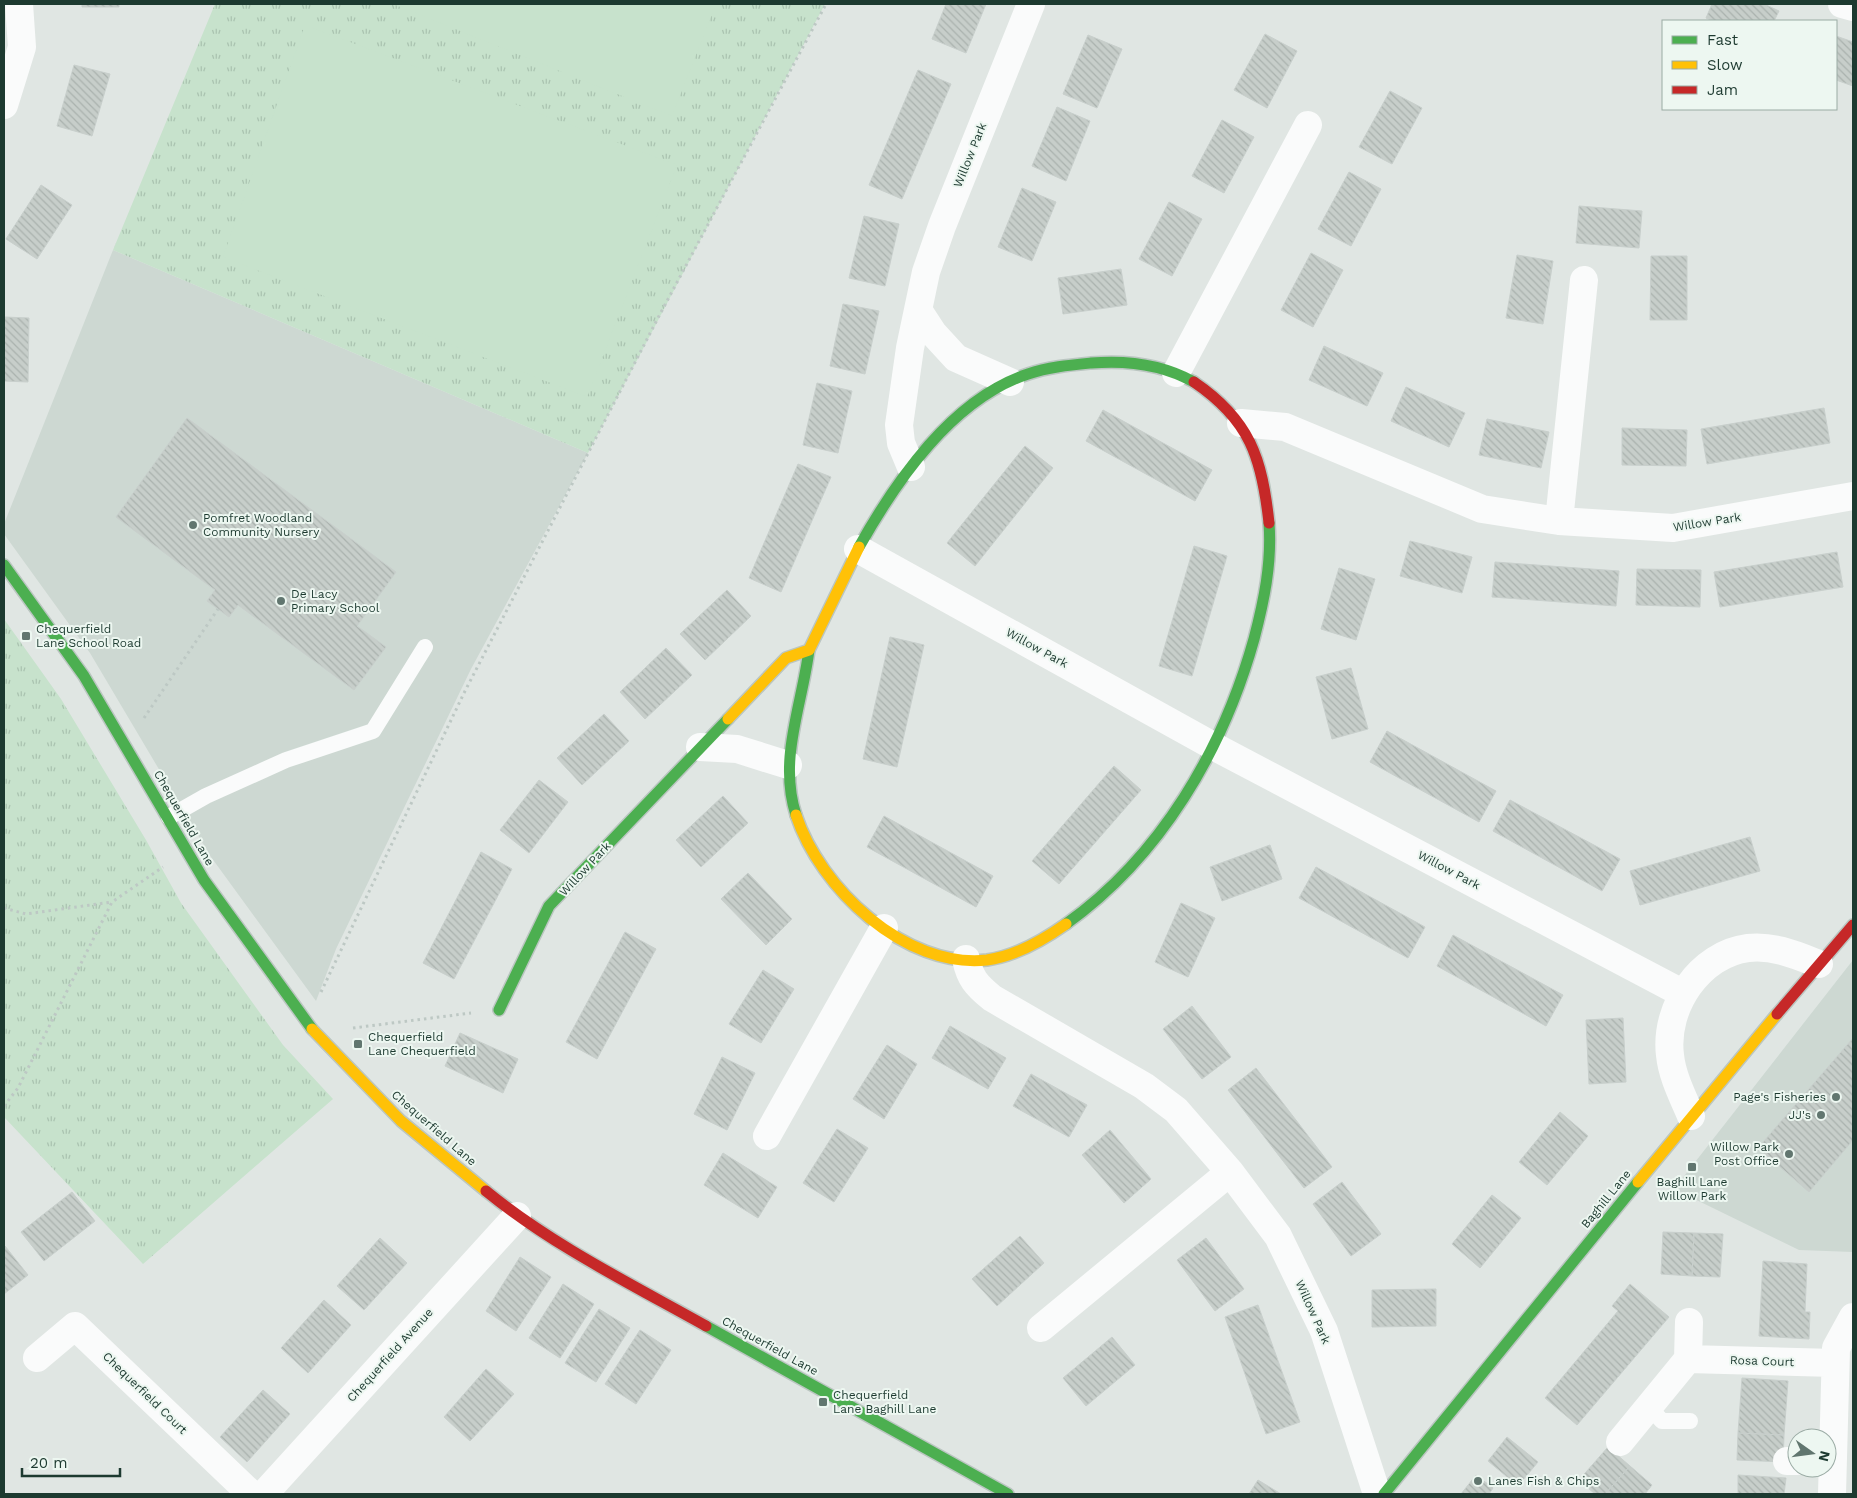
<svg xmlns="http://www.w3.org/2000/svg" width="1857" height="1498" font-family="'Work Sans',sans-serif">
  <style>
    .built { fill: #cdd8d2 }
    .grass { fill: url(#grass-tufts) }
    .pitch { fill: #c7e2cc }
    .building { fill: url(#building-back-hatch); stroke: #c8cfcc }
    .lines { fill: none; stroke-linecap: round; stroke-linejoin: round }
    .fast-casing { stroke: #bbc6c1; stroke-width: 14 }
    .slow-casing { stroke: #bbc6c1; stroke-width: 14 }
    .jam-casing { stroke: #bbc6c1; stroke-width: 14 }
    .path { stroke: #bdc8c4; stroke-width: 3; stroke-dasharray: 2.5 4; stroke-linecap: butt }
    .lane { stroke: #fafbfb; stroke-width: 16 }
    .street { stroke: #fafbfb; stroke-width: 28 }
    .fast { stroke: #4caf50; stroke-width: 11 }
    .slow { stroke: #ffc107; stroke-width: 11 }
    .jam { stroke: #c62828; stroke-width: 11 }
    .poi-dot { fill: #61766f; stroke: #edf7f1; stroke-width: 2 }
    .labels { text-anchor: middle; stroke-width: 4; stroke-linejoin: round; paint-order: stroke }
    .street-label { font-size: 12px; fill: #1d3a30; stroke: #edf7f1 }
    .poi-label { font-size: 12px; fill: #1d3a30; stroke: #edf7f1; text-anchor: start }
  </style>
  <defs>
    <pattern id="grass-tufts" width="24" height="20" patternUnits="userSpaceOnUse" patternTransform="scale(1.25)"><rect width="24" height="20" fill="#c7e2cc"/><path d="M3 7l-1-3M5 7V3M7 7l1-3M15 17l-1-3M17 17v-4M19 17l1-3" fill="none" stroke="#aac3b0"/></pattern>
    <pattern id="building-back-hatch" width="6" height="6" patternUnits="userSpaceOnUse" patternTransform="scale(1.25)"><rect width="6" height="6" fill="#c7ceca"/><path d="M-1 5l2 2M0 0l6 6M5-1l2 2" fill="none" stroke="#aab2ae"/></pattern>
  </defs>
  <rect width="100%" height="100%" fill="#e0e6e3"/>
  <path class="built" d="M113,250L588,453L471,669L336,949L316,1001L211,857L90,653L4,534V524Z
    M1853,960V1252L1799,1250L1674,1189Z"/>
  <path class="grass" d="M215,4H825L588,453L113,250Z
    M4,619L61,699L146,840L181,903L283,1045L333,1099L143,1264L4,1117Z"/>
  <path class="pitch" d="M393,4H716L672,116Z
    M305,25L677,165L587,397L223,257Z"/>
  <path class="building" d="M82,4H119V7H82Z
    M946,4H986L966,53L932,39Z
    M1712,4H1764L1779,11L1774,21H1714L1706,18Z
    M1265,34L1297,51L1267,108L1234,90Z
    M1088,35L1122,49L1097,108L1063,94Z
    M1836,36L1853,42V86L1836,80Z
    M74,65L110,74L92,136L57,126Z
    M918,70L951,84L902,199L869,185Z
    M1390,91L1422,108L1392,164L1359,147Z
    M1057,107L1090,121L1066,181L1032,166Z
    M1222,120L1254,137L1224,193L1192,176Z
    M1349,172L1381,189L1351,246L1318,229Z
    M41,185L72,205L37,259L6,239Z
    M1022,188L1056,202L1032,261L998,247Z
    M1169,202L1202,219L1172,276L1139,259Z
    M1579,206L1642,211L1639,248L1576,243Z
    M864,216L899,224L885,286L849,278Z
    M1311,253L1343,270L1313,327L1281,310Z
    M1517,255L1553,261L1543,324L1506,318Z
    M1651,256H1687V320H1650Z
    M1121,269L1127,305L1063,314L1058,278Z
    M843,304L879,311L865,374L830,366Z
    M4,317L29,318L28,382L4,381Z
    M1324,346L1383,373L1367,406L1309,380Z
    M817,383L852,391L838,453L803,445Z
    M1406,387L1465,413L1449,447L1391,421Z
    M1824,408L1830,443L1707,464L1701,429Z
    M1103,410L1212,470L1195,501L1086,441Z
    M187,418L396,572L357,626L386,647L354,690L238,605L229,617L207,601L215,590L116,517Z
    M1487,419L1549,432L1541,468L1479,455Z
    M1622,428L1687,430L1686,466L1622,465Z
    M1025,446L1053,468L975,566L947,543Z
    M798,464L831,477L781,592L749,578Z
    M1410,541L1472,557L1462,593L1400,576Z
    M1194,546L1227,556L1192,676L1159,666Z
    M1837,552L1843,587L1720,607L1714,572Z
    M1495,562L1619,571L1616,606L1492,597Z
    M1339,568L1375,579L1356,640L1321,629Z
    M1637,569L1701,570L1700,607L1636,605Z
    M727,590L751,616L705,660L680,634Z
    M890,637L924,645L897,767L863,759Z
    M666,648L692,675L645,719L620,692Z
    M1351,668L1368,729L1332,739L1316,677Z
    M604,714L629,741L582,785L557,758Z
    M1387,731L1496,791L1479,822L1370,762Z
    M1114,766L1141,790L1059,884L1032,861Z
    M539,780L568,802L529,853L500,830Z
    M723,796L748,823L701,867L676,840Z
    M1510,800L1620,859L1602,891L1493,831Z
    M884,816L993,876L976,907L867,847Z
    M1750,837L1760,871L1640,905L1630,871Z
    M1270,845L1282,879L1222,901L1210,867Z
    M481,852L512,869L454,979L423,963Z
    M1316,867L1425,927L1408,958L1299,898Z
    M748,873L792,919L766,945L721,899Z
    M1181,903L1215,918L1188,977L1155,962Z
    M625,932L656,949L597,1059L566,1042Z
    M1453,935L1563,995L1546,1026L1437,966Z
    M763,970L794,989L761,1043L729,1024Z
    M1192,1006L1231,1057L1202,1079L1163,1029Z
    M1623,1018L1626,1082L1589,1084L1586,1020Z
    M950,1026L1006,1058L988,1089L932,1058Z
    M460,1033L518,1059L503,1093L445,1066Z
    M1853,1038V1140L1809,1192L1758,1148Z
    M887,1045L917,1064L884,1119L853,1099Z
    M722,1057L755,1073L727,1130L694,1114Z
    M1256,1068L1332,1167L1304,1188L1228,1090Z
    M1031,1074L1087,1105L1069,1137L1013,1106Z
    M1560,1112L1588,1136L1547,1185L1519,1162Z
    M837,1129L868,1148L834,1202L803,1183Z
    M1110,1130L1151,1179L1124,1203L1082,1155Z
    M723,1153L777,1187L758,1218L704,1185Z
    M1342,1182L1381,1234L1351,1256L1313,1204Z
    M72,1192L95,1221L44,1261L21,1232Z
    M1492,1195L1521,1218L1480,1268L1452,1244Z
    M1663,1232L1694,1233L1692,1276L1661,1274Z
    M1694,1233L1723,1234L1720,1277L1692,1276Z
    M1020,1236L1044,1263L997,1306L972,1279Z
    M380,1238L407,1263L364,1310L337,1286Z
    M1206,1238L1244,1289L1215,1311L1177,1260Z
    M5,1246L28,1275L4,1294V1247Z
    M520,1257L551,1277L516,1331L486,1311Z
    M1763,1261L1807,1264L1805,1312H1810L1809,1339L1759,1336Z
    M563,1284L594,1304L560,1358L529,1338Z
    M1630,1284L1669,1317L1577,1425L1545,1398L1618,1311L1612,1306Z
    M1436,1289V1326L1372,1327V1290Z
    M324,1300L351,1325L308,1373L281,1348Z
    M1258,1305L1300,1422L1266,1434L1225,1317Z
    M599,1309L630,1328L596,1382L565,1363Z
    M640,1330L671,1350L636,1404L605,1384Z
    M1112,1337L1135,1365L1086,1406L1063,1378Z
    M486,1369L514,1394L470,1441L444,1417Z
    M1742,1378L1788,1381L1784,1435L1738,1433Z
    M263,1390L290,1414L247,1462L220,1437Z
    M1738,1433L1784,1435L1783,1462L1737,1460Z
    M1507,1437L1538,1462L1518,1486L1488,1461Z
    M1608,1447L1630,1466L1605,1494H1595L1579,1480Z
    M1630,1466L1652,1485L1645,1494H1605Z
    M1476,1475L1493,1488L1489,1494H1461Z
    M1738,1475L1786,1478L1784,1494H1738Z
    M1258,1480L1281,1494H1249Z"/>
  <g class="lines">
    <defs>
      <path id="fast" d="M859,547C896,481 952,399 1028,374C1048,367 1070,365 1091,363C1127,360 1162,364 1194,382
        M4,565L84,676L204,880L312,1029
        M796,815C778,759 802,706 809,650
        M1066,924C1161,856 1223,750 1254,639C1264,601 1272,563 1269,523
        M499,1010L549,906L728,719
        M706,1326L1008,1494
        M1384,1494L1638,1182"/>
      <path id="slow" d="M728,719L786,658L809,650L859,547
        M796,815C820,888 905,969 987,960C1016,956 1042,941 1066,924
        M312,1029L401,1121L486,1191
        M1638,1182L1777,1014"/>
      <path id="jam" d="M1194,382C1250,420 1262,458 1269,523
        M1777,1014L1853,925
        M486,1191C552,1245 631,1284 706,1326"/>
    </defs>
    <use href="#fast" class="fast-casing"/>
    <use href="#slow" class="slow-casing"/>
    <use href="#jam" class="jam-casing"/>
    <path class="path" d="M144,718L218,609
      M4,908L26,914L112,902
      M321,992L464,693L659,316L826,4
      M353,1028L471,1013
      M4,1106L18,1088L112,902L163,867"/>
    <path class="lane" d="M169,817L206,796L286,760L373,731L425,647
      M1649,1407L1662,1421H1690"/>
    <path class="street" d="M1842,4L1853,7
      M4,105L22,47L19,4
      M918,310L933,333L956,358L1010,382
      M1176,373L1308,125
      M1241,423L1285,427L1482,509L1559,521L1673,528L1853,496
      M911,467L901,443L899,425L910,348L926,272L942,226L1031,4
      M1559,521L1584,280
      M858,549L1215,747L1682,993
      M700,747L737,749L788,765
      M966,959C970,978 976,985 992,998L1144,1086L1176,1110L1230,1172L1278,1236L1324,1331L1377,1494
      M1691,1116C1683,1097 1672,1076 1670,1055C1664,1007 1700,954 1748,948C1773,945 1796,955 1819,964
      M767,1136L884,928
      M1041,1328L1230,1172
      M37,1358L75,1326L251,1494
      M1688,1359L1835,1363
      M1620,1442L1688,1359L1689,1322
      M1787,1461H1797
      M264,1494L517,1216
      M1832,1494L1836,1348L1853,1317"/>
    <use href="#fast" class="fast"/>
    <use href="#slow" class="slow"/>
    <use href="#jam" class="jam"/>
  </g>
  <g class="poi-dot">
    <circle cx="193" cy="525" r="5"/>
    <circle cx="281" cy="601" r="5"/>
    <rect x="21" y="631" width="10" height="10" rx="2.5"/>
    <rect x="353" y="1039" width="10" height="10" rx="2.5"/>
    <circle cx="1836" cy="1097" r="5"/>
    <circle cx="1821" cy="1115" r="5"/>
    <circle cx="1789" cy="1154" r="5"/>
    <rect x="1687" y="1162" width="10" height="10" rx="2.5"/>
    <rect x="818" y="1397" width="10" height="10" rx="2.5"/>
    <circle cx="1478" cy="1481" r="5"/>
  </g>
  <g class="labels">
    <g class="street-label">
      <text transform="translate(970 155) rotate(-68)" y="4">Willow Park</text>
      <text transform="translate(1707 522) rotate(-9)" y="4">Willow Park</text>
      <text transform="translate(1037 648) rotate(29)" y="4">Willow Park</text>
      <text transform="translate(184 818) rotate(60)" y="4">Chequerfield Lane</text>
      <text transform="translate(585 869) rotate(-47)" y="4">Willow Park</text>
      <text transform="translate(1449 870) rotate(28)" y="4">Willow Park</text>
      <text transform="translate(434 1128) rotate(41)" y="4">Chequerfield Lane</text>
      <text transform="translate(1606 1199) rotate(-51)" y="4">Baghill Lane</text>
      <text transform="translate(1313 1312) rotate(66)" y="4">Willow Park</text>
      <text transform="translate(770 1346) rotate(29)" y="4">Chequerfield Lane</text>
      <text transform="translate(390 1355) rotate(-48)" y="4">Chequerfield Avenue</text>
      <text transform="translate(1762 1361) rotate(2)" y="4">Rosa Court</text>
      <text transform="translate(145 1393) rotate(44)" y="4">Chequerfield Court</text>
    </g>
    <g class="poi-label">
      <text x="203" y="522">Pomfret Woodland<tspan x="203" dy="14">Community Nursery</tspan></text>
      <text x="291" y="598">De Lacy<tspan x="291" dy="14">Primary School</tspan></text>
      <text x="36" y="633">Chequerfield<tspan x="36" dy="14">Lane School Road</tspan></text>
      <text x="368" y="1041">Chequerfield<tspan x="368" dy="14">Lane Chequerfield</tspan></text>
      <text x="1826" y="1101" text-anchor="end">Page's Fisheries</text>
      <text x="1811" y="1119" text-anchor="end">JJ's</text>
      <text x="1779" y="1151" text-anchor="end">Willow Park<tspan x="1779" dy="14">Post Office</tspan></text>
      <text x="1692" y="1186" text-anchor="middle">Baghill Lane<tspan x="1692" dy="14">Willow Park</tspan></text>
      <text x="833" y="1399">Chequerfield<tspan x="833" dy="14">Lane Baghill Lane</tspan></text>
      <text x="1488" y="1485">Lanes Fish &amp; Chips</text>
    </g>
  </g>
  <rect width="1857" height="1498" fill="none" stroke="#1d3a30" stroke-width="10"/>
  <rect x="1662" y="20" width="175" height="90" fill="#edf7f1" stroke="#9aaba4"/>
  <rect x="1672" y="36" width="25" height="8" fill="#4caf50" stroke="#9aaba4"/>
  <text x="1707" y="45" font-size="15" fill="#1d3a30">Fast</text>
  <rect x="1672" y="61" width="25" height="8" fill="#ffc107" stroke="#9aaba4"/>
  <text x="1707" y="70" font-size="15" fill="#1d3a30">Slow</text>
  <rect x="1672" y="86" width="25" height="8" fill="#c62828" stroke="#9aaba4"/>
  <text x="1707" y="95" font-size="15" fill="#1d3a30">Jam</text>
  <g transform="translate(1812 1453) rotate(104)"><circle r="24" fill="#edf7f1" stroke="#9aaba4"/>
  <path d="M0-4L9 19L0 12L-9 19Z" fill="#61766f"/>
  <text y="-8" font-size="14" font-weight="bold" text-anchor="middle" fill="#1d3a30">N</text>
  </g>
  <path d="M22 1468v8h98v-8" fill="none" stroke="#1d3a30" stroke-width="2.5"/>
  <text x="30" y="1468" font-size="15" fill="#1d3a30" stroke="#edf7f1" stroke-width="4" paint-order="stroke">20 m</text>
</svg>
